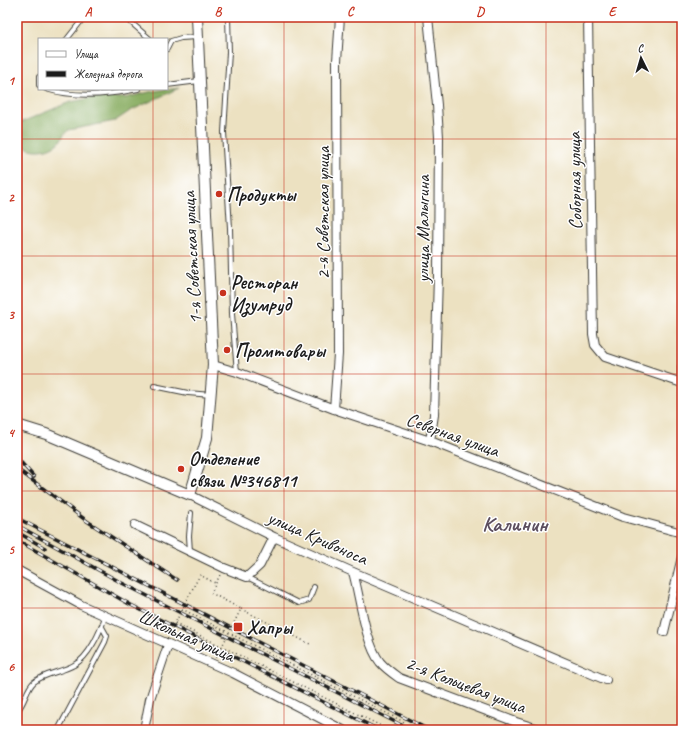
<svg xmlns="http://www.w3.org/2000/svg" width="699" height="747" font-family="Caveat,sans-serif">
  <style>
    .forest { fill: #8aae63; stroke: #536540 }
    .lines { fill: none; stroke-linecap: round; stroke-linejoin: round }
    .service-casing { stroke: #3b3a35; stroke-width: 6 }
    .minor-casing { stroke: #3b3a35; stroke-width: 10 }
    .tertiary-casing { stroke: #3b3a35; stroke-width: 12 }
    .path { stroke: #3b3a35; stroke-width: 1.5; stroke-dasharray: 1 3; stroke-linecap: butt }
    .service { stroke: #fff; stroke-width: 4 }
    .minor { stroke: #fff; stroke-width: 8 }
    .tertiary { stroke: #fff; stroke-width: 10 }
    .rail-casing { stroke: #1c1c1c; stroke-width: 3.5 }
    .rail { stroke: #fff; stroke-width: 2; stroke-dasharray: 6; stroke-linecap: butt }
    .path-bridge { stroke: #3b3a35; stroke-width: 1.5; stroke-dasharray: 1 3; stroke-linecap: butt }
    .grid { fill: none; stroke: #c8321e; stroke-width: 1; stroke-opacity: 0.55 }
    .poi-dot { fill: #c8321e; stroke: #fff; stroke-width: 1.5 }
    .labels { text-anchor: middle; stroke-width: 3; stroke-linejoin: round; paint-order: stroke }
    .street-label { font-size: 19px; fill: #1c1c1c; stroke: #fff }
    .poi-label { font-size: 19px; font-weight: bold; fill: #1c1c1c; stroke: #fff; text-anchor: start }
    .quarter-label { font-size: 21px; font-weight: bold; fill: #5c4e5e; stroke: #fff }
    .neatline { fill: none; stroke: #c8321e; stroke-width: 1.5 }
    .grid-label { font-size: 13px; text-anchor: middle; font-weight: bold; fill: #c8321e }
  </style>
  <rect width="100%" height="100%" fill="#fff"/>
  <filter id="ink" filterUnits="userSpaceOnUse"><feTurbulence type="fractalNoise" baseFrequency=".025" numOctaves="2"/><feDisplacementMap in="SourceGraphic" scale="8" xChannelSelector="R" yChannelSelector="G"/><feConvolveMatrix kernelMatrix="1 2 1 2 8 2 1 2 1" color-interpolation-filters="sRGB"/></filter>
  <filter id="wash" filterUnits="userSpaceOnUse"><feTurbulence type="fractalNoise" baseFrequency=".012" numOctaves="4" result="noise"/><feDisplacementMap in="SourceGraphic" scale="16" xChannelSelector="R" yChannelSelector="G"/><feGaussianBlur stdDeviation="0.9" result="paint"/><feColorMatrix in="noise" values="0 0 0 0 0 0 0 0 0 0 0 0 0 0 0 0 0 1.4 0 .05"/><feComposite in="paint" operator="in"/></filter>
  <g filter="url(#wash)">
    <rect width="100%" height="100%" fill="#ece1c1"/>
    <path class="forest" d="M179,88L130,111L115,121L69,130C64,133 64,135 61,140C52,150 37,153 25,147L21,149L17,154V124L70,102L97,97L125,98L153,91Z"/>
  </g>
  <g filter="url(#ink)">
    <g class="lines">
      <defs>
        <path id="service" d="M228,17L229,52L224,132L230,228L232,314L237,372
          M127,19L150,39
          M67,39L82,20
          M167,49L171,41L181,38L197,37
          M39,77V85
          M167,85L199,81
          M46,89C75,98 109,95 138,89
          M154,386L188,393L211,395
          M190,552L189,536L191,513
          M247,577L299,603L309,600L314,587
          M17,711C25,703 26,689 34,682C45,673 62,672 74,665C89,657 100,632 105,617
          M58,730L105,642L107,636L102,627"/>
        <path id="minor" d="M428,17L437,105L439,137L438,276L434,415L430,441
          M588,17L593,334L595,345L605,357L682,383
          M213,365L237,372L334,409L430,441L623,517L682,533
          M682,382V367
          M334,409L338,354L337,61L340,17
          M190,495L274,537L353,572L606,680
          M135,525L224,568L247,577L260,565L274,537
          M17,570L81,605L233,673L343,730
          M353,572C360,597 365,643 380,662C385,668 392,673 399,678L516,722L542,730
          M664,632L682,557
          M144,730L150,699L168,645"/>
        <path id="tertiary" d="M17,425L46,434L190,495L207,438L213,365L197,17"/>
      </defs>
      <use href="#service" class="service-casing"/>
      <use href="#minor" class="minor-casing"/>
      <use href="#tertiary" class="tertiary-casing"/>
      <path class="path" d="M194,586L200,575L215,583
        M182,609L406,723
        M241,609L310,644
        M175,623L389,730
        M216,658L241,609L211,593L221,573"/>
      <use href="#service" class="service"/>
      <use href="#minor" class="minor"/>
      <use href="#tertiary" class="tertiary"/>
      <defs>
        <path id="rail" d="M17,458L34,477
          M17,469L87,521L177,580
          M17,518L429,730
          M22,528L122,583L411,730
          M17,532L45,548
          M17,540L131,605L379,730"/>
      </defs>
      <use href="#rail" class="rail-casing"/>
      <use href="#rail" class="rail"/>
      <path class="path-bridge" d="M167,639L194,586"/>
    </g>
  </g>
  <path class="grid" d="M153,17V39M284,17V730M415,17V730M546,17V730M153,89V730M17,139H682M17,256H682M17,374H682M17,491H682M17,608H682"/>
  <g class="poi-dot">
    <circle cx="219" cy="194" r="4"/>
    <circle cx="223" cy="293" r="4"/>
    <circle cx="227" cy="350" r="4"/>
    <circle cx="181" cy="469" r="4"/>
    <rect x="233" y="622" width="10" height="10" rx="2"/>
  </g>
  <g class="labels">
    <g class="street-label">
      <text transform="translate(574 181) rotate(-91)" y="7">Соборная улица</text>
      <text transform="translate(322 213) rotate(-90)" y="7">2-я Советская улица</text>
      <text transform="translate(422 229) rotate(-90)" y="7">улица Малыгина</text>
      <text transform="translate(191 258) rotate(-93)" y="7">1-я Советская улица</text>
      <text transform="translate(453 434) rotate(20)" y="7">Северная улица</text>
      <text transform="translate(318 537) rotate(24)" y="7">улица Кривоноса</text>
      <text transform="translate(187 635) rotate(24)" y="7">Школьная улица</text>
      <text transform="translate(466 684) rotate(21)" y="7">2-я Кольцевая улица</text>
    </g>
    <g class="poi-label">
      <text x="227" y="201">Продукты</text>
      <text x="231" y="289">Ресторан<tspan x="231" dy="22">Изумруд</tspan></text>
      <text x="235" y="357">Промтовары</text>
      <text x="189" y="465">Отделение<tspan x="189" dy="22">связи №346811</tspan></text>
      <text x="247" y="634">Хапры</text>
    </g>
    <g class="quarter-label">
      <text x="515" y="531">Калинин</text>
    </g>
  </g>
  <rect width="699" height="747" fill="none" stroke="#fff" stroke-width="44"/>
  <rect x="38" y="38" width="130" height="52" fill="#ffffff" stroke="#a4a4a4"/>
  <rect x="46" y="51" width="20" height="6" fill="#ffffff" stroke="#a4a4a4"/>
  <text x="74" y="58" font-size="12" fill="#1c1c1c">Улица</text>
  <rect x="46" y="71" width="20" height="6" fill="#1c1c1c" stroke="#a4a4a4"/>
  <text x="74" y="78" font-size="12" fill="#1c1c1c">Железная дорога</text>
  <g transform="translate(641 58) rotate(355)" stroke="#ffffff" stroke-width="3" paint-order="stroke">
  <path d="M0-3L7 15L0 10L-7 15Z" fill="#1c1c1c"/>
  <text y="-6" font-size="11" font-weight="bold" text-anchor="middle" fill="#1c1c1c">С</text>
  </g>
  <rect x="22" y="22" width="655" height="703" class="neatline"/>
  <g class="grid-label">
    <text x="88" y="16">A</text>
    <text x="218" y="16">B</text>
    <text x="350" y="16">C</text>
    <text x="480" y="16">D</text>
    <text x="612" y="16">E</text>
    <text x="11" y="85">1</text>
    <text x="11" y="202">2</text>
    <text x="11" y="319">3</text>
    <text x="11" y="437">4</text>
    <text x="11" y="554">5</text>
    <text x="11" y="671">6</text>
  </g>
</svg>
